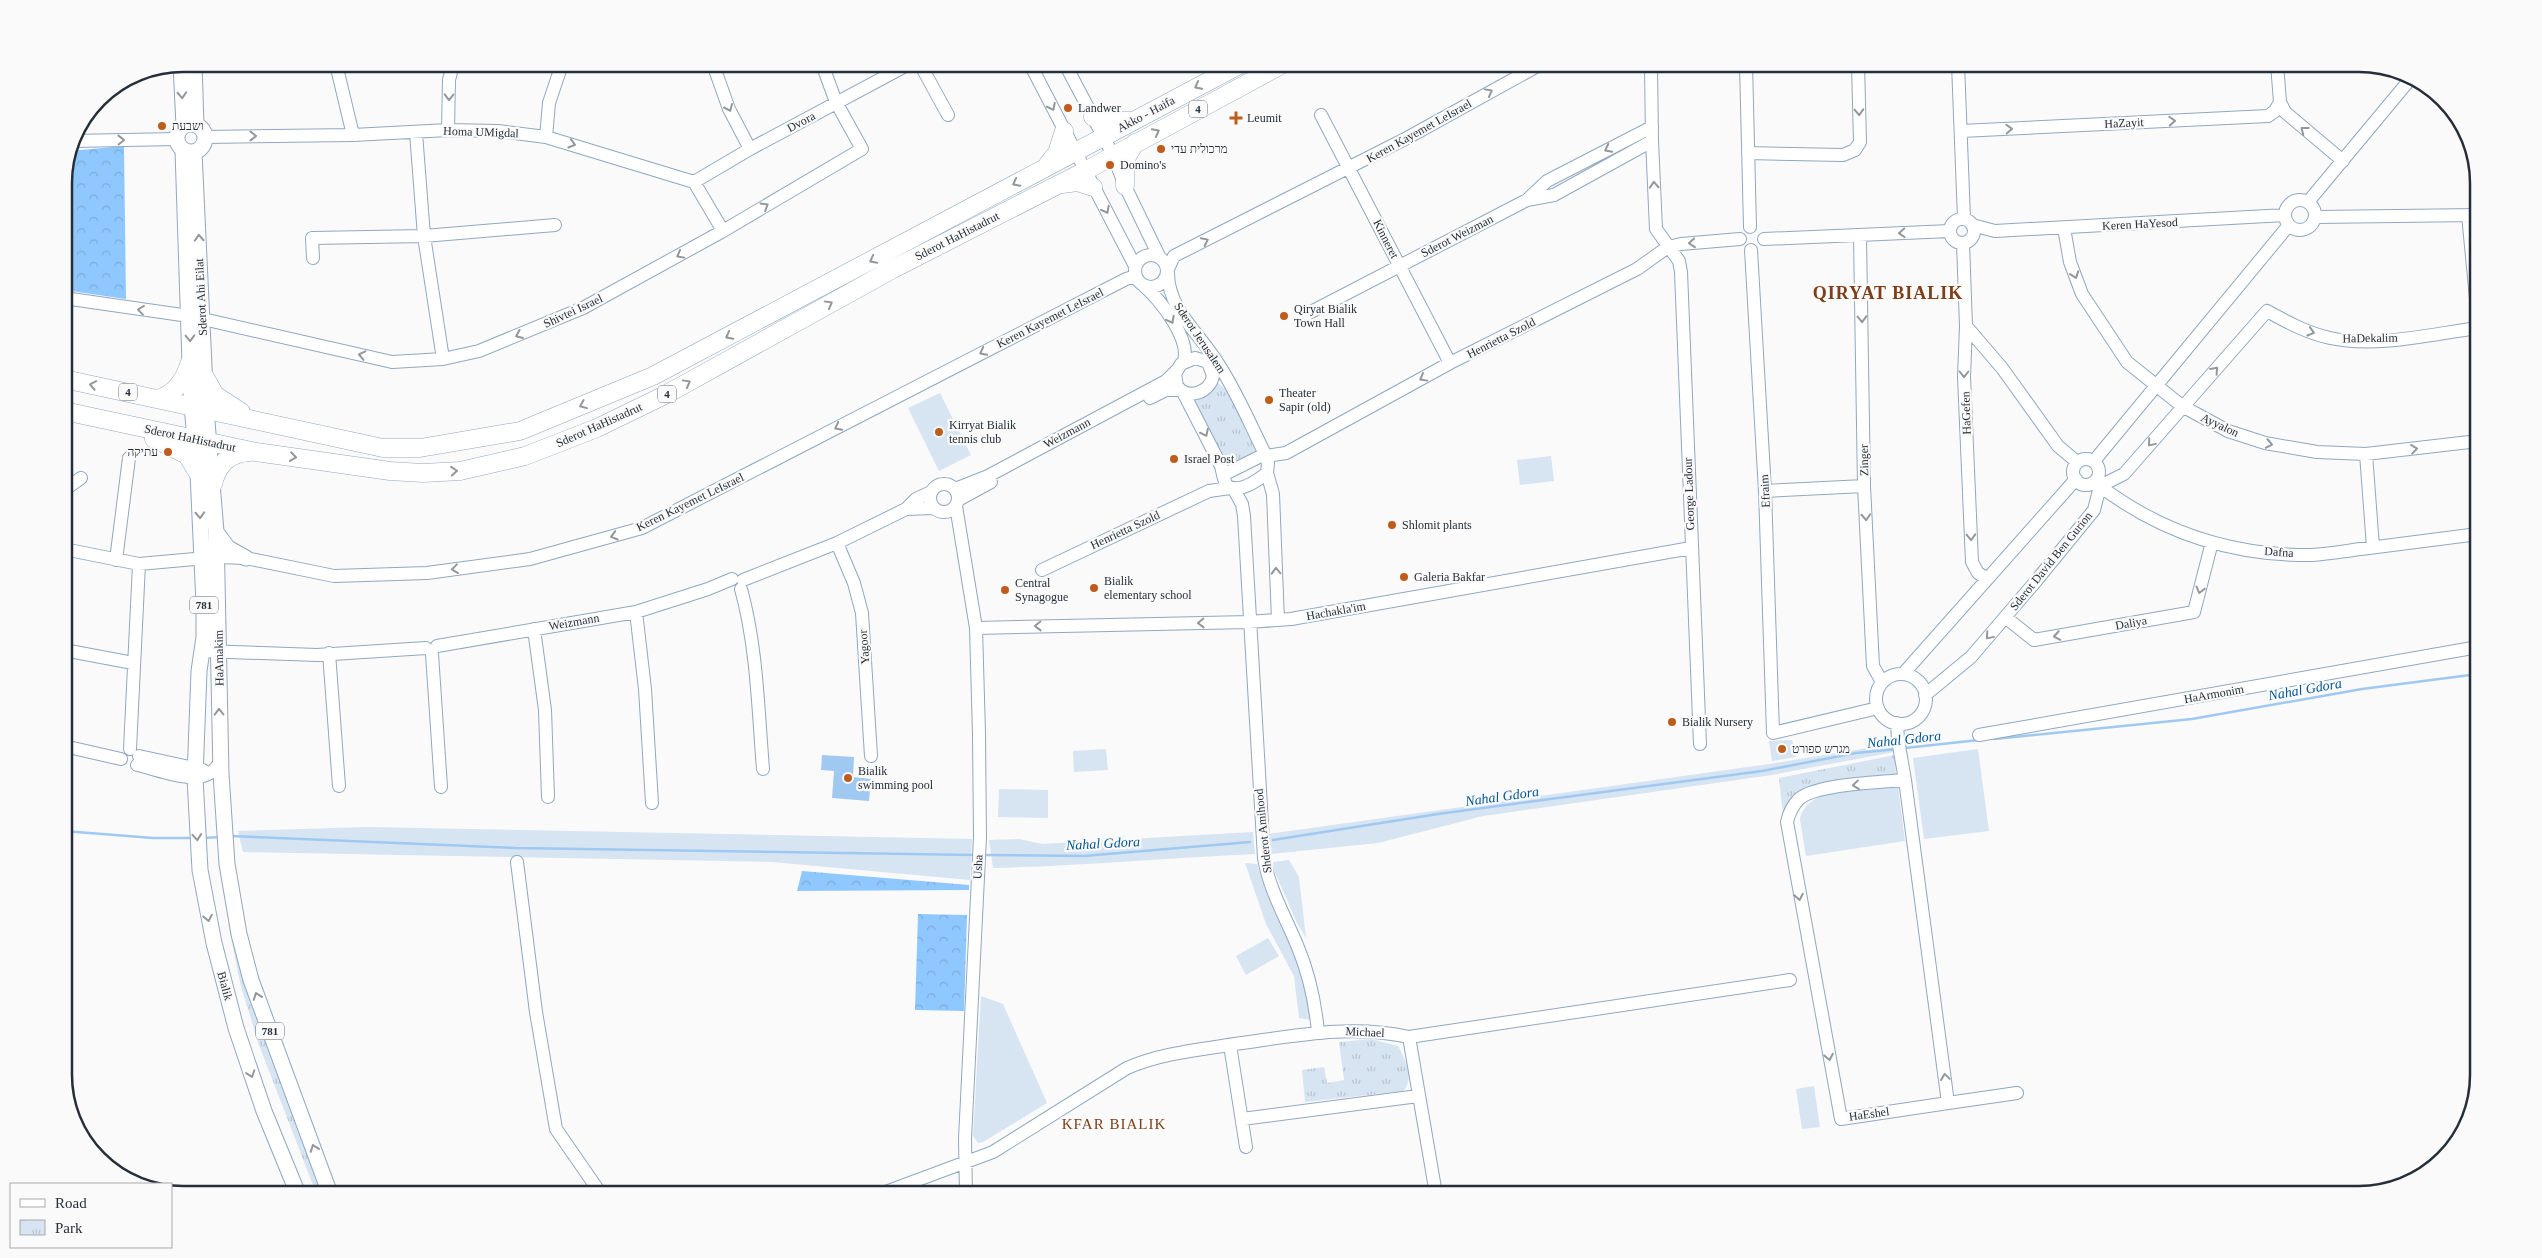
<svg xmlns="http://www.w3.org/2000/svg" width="2542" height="1258" font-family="'Times New Roman',Heebo,serif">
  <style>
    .green { fill: #d7e4f2 }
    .forest { fill: url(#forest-crowns) }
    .park { fill: url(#park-tufts) }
    .water { fill: #a0c9f2 }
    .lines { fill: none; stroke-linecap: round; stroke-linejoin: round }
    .stream { stroke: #a0c9f2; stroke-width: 2.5 }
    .minor-casing { stroke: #90a8c0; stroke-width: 14 }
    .major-casing { stroke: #90a8c0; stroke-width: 17 }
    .highway-casing { stroke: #90a8c0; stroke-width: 19 }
    .minor { stroke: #fff; stroke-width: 12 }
    .major { stroke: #fff; stroke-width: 15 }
    .highway { stroke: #fff; stroke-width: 18 }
    .oneway { stroke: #92979c }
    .poi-dot { fill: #bd5c1b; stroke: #fafafa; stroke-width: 2 }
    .labels { text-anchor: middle; stroke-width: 4.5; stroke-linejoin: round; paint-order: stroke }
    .shield { fill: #fafafa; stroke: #666c73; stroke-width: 1 }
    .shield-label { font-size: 11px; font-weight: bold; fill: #262f39 }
    .poi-label { font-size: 12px; fill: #262f39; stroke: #fafafa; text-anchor: start }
    .street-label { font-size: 12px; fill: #262f39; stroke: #fafafa }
    .water-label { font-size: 14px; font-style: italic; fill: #005693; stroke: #fafafa }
    .quarter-label { font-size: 15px; letter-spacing: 1px; fill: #7d3e18; stroke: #fafafa }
    .district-label { font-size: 18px; font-weight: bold; letter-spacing: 1px; fill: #7d3e18; stroke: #fafafa }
    .rim { fill: none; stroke: #262f39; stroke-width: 2.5 }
  </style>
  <defs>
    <pattern id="forest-crowns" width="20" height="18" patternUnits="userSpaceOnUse" patternTransform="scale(1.25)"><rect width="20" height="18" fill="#8fc8fe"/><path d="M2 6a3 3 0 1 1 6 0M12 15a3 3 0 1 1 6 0" fill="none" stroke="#7bacda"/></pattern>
    <pattern id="park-tufts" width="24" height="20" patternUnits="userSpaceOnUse" patternTransform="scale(1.25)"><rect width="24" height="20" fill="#d7e4f2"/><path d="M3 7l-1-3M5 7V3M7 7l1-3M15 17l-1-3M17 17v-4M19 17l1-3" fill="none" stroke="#b8c4d0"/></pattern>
  </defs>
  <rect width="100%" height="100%" fill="#fafafa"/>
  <path class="green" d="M940,393L971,455L939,471L908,408Z
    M1551,456L1554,481L1520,485L1517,460Z
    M1792,740L1796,757L1772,761L1769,741Z
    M1893,744L1894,752L1772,775L1483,816L1378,843L1271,854L1269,834L1769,764Z
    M1106,749L1108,770L1074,772L1073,751Z
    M1978,749L1989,831L1924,839L1913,758Z
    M1898,787L1905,841L1806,856L1800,819C1801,810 1810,801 1819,797C1832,791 1881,789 1898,787Z
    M999,789L1048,790V818L998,817Z
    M367,827L972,839L970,880L772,862L243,852L238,831Z
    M1253,832L1255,854C1167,858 1080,866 993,868L989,840L1019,839L1042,844Z
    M1289,860L1299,877L1306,938L1297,923L1274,870L1273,862Z
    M1245,863L1257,864C1272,917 1310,961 1310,1020L1299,1018L1294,976L1266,924Z
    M1268,938L1279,956L1246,975L1236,956Z
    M981,996L1003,1004L1047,1103L983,1142L978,1143L973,1136Z
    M1814,1086L1820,1127L1802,1129L1796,1089Z"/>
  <path class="forest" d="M124,146L126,299L64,290V176L70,151Z
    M802,871L969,885V890L797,891Z
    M918,914L967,915L964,1011L915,1010Z"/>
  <path class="park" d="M1217,382L1228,392L1260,453L1225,471L1192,398Z
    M1895,755L1896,776L1804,790L1793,796L1783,815L1779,778Z
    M228,922L253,998L324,1194L316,1193L259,1045L240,983Z
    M1371,1039L1398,1046C1405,1058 1415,1080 1403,1091L1305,1102L1302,1070L1324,1067L1327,1083L1344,1080L1339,1042Z"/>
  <path class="water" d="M822,755L854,757L853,777L871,779L869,801L832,798L834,771L821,770Z"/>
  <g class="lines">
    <path class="stream" d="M1994,739L2192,719L2362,689L2478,674
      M1905,748L1979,740
      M64,831L153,838H192
      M230,836L516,848L974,855
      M203,838L220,837
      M1273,840L1438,814L1762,771L1856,753L1897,749
      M982,855L1084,856L1250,842"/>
    <defs>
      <path id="minor" d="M336,64L353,135
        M713,64L729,109L750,149
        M920,64L948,115
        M1030,64L1135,266
        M1065,64L1113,155L1125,186L1159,256
        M1651,64L1652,141L1656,229L1679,261L1681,272L1700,744
        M1746,64L1750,227
        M1958,64L1964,219
        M2277,64L2280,102L2285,112L2343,161
        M1321,115L1450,363
        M448,130L449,80L453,64
        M1961,131L2268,116L2275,111L2280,102
        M416,133L424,236L443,359
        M205,137L353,135L448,130L498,131L546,137L694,182L723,231
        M546,137L549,103L562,64
        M72,141L177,139
        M1748,153L1843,155L1855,150L1860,142L1858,64
        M694,182L750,149L909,64
        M2285 215a15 15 0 1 1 30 0a15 15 0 1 1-30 0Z
        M1527,200L1547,181L1652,127
        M2308,202L2412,77
        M2468,215L2478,319
        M2315,217L2478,215
        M1950 231a12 12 0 1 1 24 0a12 12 0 1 1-24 0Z
        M1972,225L1995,231L2285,215
        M2064,228L2070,262L2082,294L2127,362L2182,406L2228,431L2265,443L2317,452L2366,454L2478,441
        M1860,236L1864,486L1873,666L1882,682
        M1764,239L1950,231
        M1963,243L1966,326L1964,377L1972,562L1978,573L1986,578
        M1751,250L1765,491L1773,733L1878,708
        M1135 271a16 16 0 1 1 32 0a16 16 0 1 1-32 0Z
        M313,258L312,238L424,236L555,225
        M1168,269L1174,256L1407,138L1541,64
        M1168,273C1168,309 1199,333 1217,362C1236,390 1250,424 1265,454
        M1144,286C1160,299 1193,342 1183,363
        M64,298L189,316
        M1307,314L1527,200L1554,195L1652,141
        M203,319L392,362L443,359L479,351L583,308L723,231L862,149L836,102L822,64
        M1966,326L2002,368L2058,446L2077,462
        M1195,358L1208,362L1213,376C1210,392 1188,401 1177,386L1175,374L1181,364Z
        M1183,392L1221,466L1223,475
        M1150,398L1166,390H1180
        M1265,454L1268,463L1267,473C1258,480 1238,495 1226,485L1223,475Z
        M2366,454L2373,547
        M1266,456L1286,453L1450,363L1637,269L1668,247L1681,244L1740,239
        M2073 472a13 13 0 1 1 26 0a13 13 0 1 1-26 0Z
        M2094,461L2289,225
        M1267,473L1273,494L1278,620
        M2096,483C2159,532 2232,556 2312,555C2328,554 2345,551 2361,549C2400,544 2439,539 2478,534
        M930 498a14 14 0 1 1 28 0a14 14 0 1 1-28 0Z
        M2100,486L2124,474L2267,311C2287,322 2307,333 2330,338C2377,348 2431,334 2478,328
        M1233,488L1242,504L1244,516L1264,858C1269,889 1285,916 1297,945C1309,973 1315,1001 1318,1032
        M955,489L988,476L1166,381L1176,371
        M64,490L81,478
        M1765,491L1864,486
        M958,500L991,482
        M956,506L976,628L979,734L980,837L965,1139L966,1194
        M906,509L934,508
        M837,543L854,583L862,613L871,756
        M64,549L139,564L217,557L246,558L334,576L427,573L530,559L642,528L1126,279L1136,276
        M116,560L129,458
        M1042,570L1209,491L1230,488
        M743,580L837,543L906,509L916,499L931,492
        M741,589C757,647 758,708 763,769
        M636,612L645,689L652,803
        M2005,617L2034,640L2194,612L2212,542
        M976,628L1249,622L1291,619L1691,548
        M534,629L545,710L548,797
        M437,646L636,612L708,589L732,579
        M64,650L133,663
        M202,651L317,655L426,648
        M329,653L339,786
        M432,654L441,787
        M1903,674L2076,479
        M1876 699a25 25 0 1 1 50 0a25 25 0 1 1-50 0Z
        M1925,695L1971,657L2036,581L2094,510L2100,486
        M1897,723L1898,740L1905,780L1948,1103L1841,1119L1787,822C1789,813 1792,806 1799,799C1816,784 1881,782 1905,780
        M1979,735L2478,647
        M64,746L121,759
        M130,749L139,564
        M139,756L203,770
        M137,765C161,770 207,792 220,761
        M517,862L536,1012L556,1129L601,1194
        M1409,1037L1436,1194
        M1230,1045L1246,1147
        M1948,1103L2017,1093
        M1242,1119L1418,1096
        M880,1194L993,1152L1127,1068C1162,1053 1198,1050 1235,1044C1294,1036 1350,1024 1409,1037L1790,980"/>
      <path id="major" d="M181,64L184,126
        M194,64L196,125
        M177 138a14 14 0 1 1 28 0a14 14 0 1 1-28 0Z
        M183,150L191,394L198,473L204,604V637L199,671L195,778L200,870L214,943L236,1028L264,1111L298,1194
        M194,152L206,409L216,532L221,774L227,864L239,934L251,980L330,1194
        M216,532L228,548L246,558"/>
      <path id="highway" d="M1093,117L1113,121H1130
        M1048,164L1057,153L1064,131
        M1062,184L1077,182L1093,187
        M1125,186V160L1135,143
        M205,377L215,395L241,412
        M64,379L383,448H420L520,431L653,376L1241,64
        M160,398C177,393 185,378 190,362
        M64,411L256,452L390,471L423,473L460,471L525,456L597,428L665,395L893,269L1085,171L1283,64
        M154,439L187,455L198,473
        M213,484C218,464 229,453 250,452"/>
    </defs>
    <use href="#minor" class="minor-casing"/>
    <use href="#major" class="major-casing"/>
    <use href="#highway" class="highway-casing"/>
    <use href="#minor" class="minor"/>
    <use href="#major" class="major"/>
    <use href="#highway" class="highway"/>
  </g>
  <defs><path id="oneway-chevron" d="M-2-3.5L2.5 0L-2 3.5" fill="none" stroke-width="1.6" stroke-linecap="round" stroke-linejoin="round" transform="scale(1.25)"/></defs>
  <g class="oneway">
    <use href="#oneway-chevron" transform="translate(1198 86) rotate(152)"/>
    <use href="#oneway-chevron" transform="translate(1489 92) rotate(-29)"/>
    <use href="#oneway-chevron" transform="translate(182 95) rotate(87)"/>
    <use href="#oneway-chevron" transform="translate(449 97) rotate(91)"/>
    <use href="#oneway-chevron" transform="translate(1052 107) rotate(63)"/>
    <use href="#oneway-chevron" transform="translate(729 108) rotate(66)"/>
    <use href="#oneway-chevron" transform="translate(1859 112) rotate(88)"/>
    <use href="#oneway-chevron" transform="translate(2172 121) rotate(-3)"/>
    <use href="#oneway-chevron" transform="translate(2009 129) rotate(-3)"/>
    <use href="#oneway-chevron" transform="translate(2304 130) rotate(-142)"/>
    <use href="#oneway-chevron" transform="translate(1156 132) rotate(-28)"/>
    <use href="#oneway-chevron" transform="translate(253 136)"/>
    <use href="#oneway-chevron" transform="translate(121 140) rotate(-1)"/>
    <use href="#oneway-chevron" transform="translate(572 144) rotate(17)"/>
    <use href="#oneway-chevron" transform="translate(1608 149) rotate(153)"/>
    <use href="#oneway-chevron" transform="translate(1016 183) rotate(152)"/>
    <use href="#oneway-chevron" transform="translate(1654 185) rotate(-93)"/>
    <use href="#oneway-chevron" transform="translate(765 206) rotate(-31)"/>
    <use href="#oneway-chevron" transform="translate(1106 210) rotate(62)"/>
    <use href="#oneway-chevron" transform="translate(1902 233) rotate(177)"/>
    <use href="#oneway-chevron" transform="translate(199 238) rotate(-93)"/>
    <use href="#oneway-chevron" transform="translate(1205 241) rotate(-26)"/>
    <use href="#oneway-chevron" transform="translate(1692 243) rotate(175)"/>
    <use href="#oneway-chevron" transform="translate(680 255) rotate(151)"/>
    <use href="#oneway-chevron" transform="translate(873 260) rotate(152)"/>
    <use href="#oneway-chevron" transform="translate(2075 275) rotate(70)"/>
    <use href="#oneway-chevron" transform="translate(829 304) rotate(-29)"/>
    <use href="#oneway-chevron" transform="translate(141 310) rotate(-173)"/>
    <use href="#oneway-chevron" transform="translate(1862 319) rotate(89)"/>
    <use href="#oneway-chevron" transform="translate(1171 320) rotate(62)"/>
    <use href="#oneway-chevron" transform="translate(2311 332) rotate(17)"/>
    <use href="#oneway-chevron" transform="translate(519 335) rotate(157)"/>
    <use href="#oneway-chevron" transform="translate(729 336) rotate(152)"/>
    <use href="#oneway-chevron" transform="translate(190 338) rotate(88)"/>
    <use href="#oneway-chevron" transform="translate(983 352) rotate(153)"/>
    <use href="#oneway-chevron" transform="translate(362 355) rotate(-167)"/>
    <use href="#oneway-chevron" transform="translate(2215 370) rotate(-48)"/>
    <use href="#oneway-chevron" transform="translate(1964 374) rotate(90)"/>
    <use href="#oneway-chevron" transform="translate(1423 378) rotate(151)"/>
    <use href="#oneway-chevron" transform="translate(687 383) rotate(-29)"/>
    <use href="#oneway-chevron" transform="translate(93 385) rotate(-169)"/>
    <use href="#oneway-chevron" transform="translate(583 405) rotate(158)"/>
    <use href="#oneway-chevron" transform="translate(838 427) rotate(153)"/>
    <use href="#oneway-chevron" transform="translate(1205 433) rotate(64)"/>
    <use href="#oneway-chevron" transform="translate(2151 443) rotate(130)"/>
    <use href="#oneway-chevron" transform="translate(2269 444) rotate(11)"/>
    <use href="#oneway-chevron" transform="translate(2414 449) rotate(-7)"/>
    <use href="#oneway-chevron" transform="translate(293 457) rotate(8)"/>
    <use href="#oneway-chevron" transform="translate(454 471) rotate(-5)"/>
    <use href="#oneway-chevron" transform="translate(200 515) rotate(87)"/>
    <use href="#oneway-chevron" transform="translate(1866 517) rotate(87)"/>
    <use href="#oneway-chevron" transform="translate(614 536) rotate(164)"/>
    <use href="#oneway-chevron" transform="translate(1971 537) rotate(88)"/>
    <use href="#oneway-chevron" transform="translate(455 569) rotate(173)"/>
    <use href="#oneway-chevron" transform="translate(1276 571) rotate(-92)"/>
    <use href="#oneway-chevron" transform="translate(2200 590) rotate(105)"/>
    <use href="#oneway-chevron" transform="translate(1201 623) rotate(179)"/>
    <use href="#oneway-chevron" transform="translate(1038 626) rotate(179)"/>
    <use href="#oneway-chevron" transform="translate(1989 636) rotate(130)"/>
    <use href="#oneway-chevron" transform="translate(2057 636) rotate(170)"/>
    <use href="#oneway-chevron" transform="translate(219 712) rotate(-91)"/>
    <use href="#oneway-chevron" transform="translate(1856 785) rotate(173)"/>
    <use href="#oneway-chevron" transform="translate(197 837) rotate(85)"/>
    <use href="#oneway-chevron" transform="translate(1799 897) rotate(80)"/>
    <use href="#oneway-chevron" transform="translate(208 918) rotate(79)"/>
    <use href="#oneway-chevron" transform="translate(257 996) rotate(-110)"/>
    <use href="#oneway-chevron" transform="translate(1829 1057) rotate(79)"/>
    <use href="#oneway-chevron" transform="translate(251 1074) rotate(71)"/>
    <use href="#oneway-chevron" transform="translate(1945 1077) rotate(-98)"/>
    <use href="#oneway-chevron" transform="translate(314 1148) rotate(-110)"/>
  </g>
  <g class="poi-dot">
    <circle cx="1068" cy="108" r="5"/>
    <path d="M1233.5 110.5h5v5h5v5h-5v5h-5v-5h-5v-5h5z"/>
    <circle cx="162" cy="126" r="5"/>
    <circle cx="1161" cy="149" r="5"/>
    <circle cx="1110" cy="165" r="5"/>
    <circle cx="1284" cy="316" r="5"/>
    <circle cx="1269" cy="400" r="5"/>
    <circle cx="939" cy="432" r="5"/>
    <circle cx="168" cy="452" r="5"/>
    <circle cx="1174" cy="459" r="5"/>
    <circle cx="1392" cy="525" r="5"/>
    <circle cx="1404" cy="577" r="5"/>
    <circle cx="1094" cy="588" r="5"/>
    <circle cx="1005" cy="590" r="5"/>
    <circle cx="1672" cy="722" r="5"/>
    <circle cx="1782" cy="749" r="5"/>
    <circle cx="848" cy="778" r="5"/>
  </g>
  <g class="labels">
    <g class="shield">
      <rect x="1189" y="100.5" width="18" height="17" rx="4"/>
      <rect x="119" y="383.5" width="18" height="17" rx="4"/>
      <rect x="658" y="385.5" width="18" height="17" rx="4"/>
      <rect x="190" y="596.5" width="28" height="17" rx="4"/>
      <rect x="256" y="1022.5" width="28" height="17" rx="4"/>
    </g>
    <g class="shield-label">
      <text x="1198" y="113">4</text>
      <text x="128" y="396">4</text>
      <text x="667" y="398">4</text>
      <text x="204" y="609">781</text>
      <text x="270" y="1035">781</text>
    </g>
    <g class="poi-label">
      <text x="1078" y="112">Landwer</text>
      <text x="1247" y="122">Leumit</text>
      <text x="172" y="130">ושבעת</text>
      <text x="1171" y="153">מרכולית עדי</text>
      <text x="1120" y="169">Domino's</text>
      <text x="1294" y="313">Qiryat Bialik<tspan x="1294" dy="14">Town Hall</tspan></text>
      <text x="1279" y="397">Theater<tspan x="1279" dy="14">Sapir (old)</tspan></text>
      <text x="949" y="429">Kirryat Bialik<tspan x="949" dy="14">tennis club</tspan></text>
      <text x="158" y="456" text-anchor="end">עתיקה</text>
      <text x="1184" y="463">Israel Post</text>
      <text x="1402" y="529">Shlomit plants</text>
      <text x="1414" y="581">Galeria Bakfar</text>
      <text x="1104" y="585">Bialik<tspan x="1104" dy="14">elementary school</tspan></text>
      <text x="1015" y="587">Central<tspan x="1015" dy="14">Synagogue</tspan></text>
      <text x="1682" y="726">Bialik Nursery</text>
      <text x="1792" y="753">מגרש ספורט</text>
      <text x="858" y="775">Bialik<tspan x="858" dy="14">swimming pool</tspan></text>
    </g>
    <g class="street-label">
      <text transform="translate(1146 114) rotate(-28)" y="4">Akko - Haifa</text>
      <text transform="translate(801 122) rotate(-28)" y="4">Dvora</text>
      <text transform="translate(2124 123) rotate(-3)" y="4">HaZayit</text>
      <text transform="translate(1419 131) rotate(-29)" y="4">Keren Kayemet LeIsrael</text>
      <text transform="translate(481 132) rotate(2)" y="4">Homa UMigdal</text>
      <text transform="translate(2140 224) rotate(-3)" y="4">Keren HaYesod</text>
      <text transform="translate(957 236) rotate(-27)" y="4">Sderot HaHistadrut</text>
      <text transform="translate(1457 236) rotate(-27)" y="4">Sderot Weizman</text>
      <text transform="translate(1386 239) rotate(63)" y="4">Kinneret</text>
      <text transform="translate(201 297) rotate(-93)" y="4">Sderot Ahi Eilat</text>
      <text transform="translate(573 311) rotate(-25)" y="4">Shivtei Israel</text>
      <text transform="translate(1050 318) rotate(-27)" y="4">Keren Kayemet LeIsrael</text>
      <text transform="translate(1200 338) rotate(56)" y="4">Sderot Jerusalem</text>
      <text transform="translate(1501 338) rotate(-27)" y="4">Henrietta Szold</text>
      <text transform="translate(2370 338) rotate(-1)" y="4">HaDekalim</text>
      <text transform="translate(1966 413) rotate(-92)" y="4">HaGefen</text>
      <text transform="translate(599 425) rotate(-24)" y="4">Sderot HaHistadrut</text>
      <text transform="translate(2220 425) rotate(25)" y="4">Ayyalon</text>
      <text transform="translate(1067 433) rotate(-28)" y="4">Weizmann</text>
      <text transform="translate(190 438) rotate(12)" y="4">Sderot HaHistadrut</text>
      <text transform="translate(1864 460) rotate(-91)" y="4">Zinger</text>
      <text transform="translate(1765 491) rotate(-93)" y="4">Efraim</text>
      <text transform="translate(1689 494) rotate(-92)" y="4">George Ladour</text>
      <text transform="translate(690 502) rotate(-26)" y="4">Keren Kayemet LeIsrael</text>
      <text transform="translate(1125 530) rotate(-25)" y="4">Henrietta Szold</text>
      <text transform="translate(2279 552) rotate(4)" y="4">Dafna</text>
      <text transform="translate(2051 561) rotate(-51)" y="4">Sderot David Ben Gurion</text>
      <text transform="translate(1336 611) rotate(-10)" y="4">Hachakla'im</text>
      <text transform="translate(574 622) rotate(-10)" y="4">Weizmann</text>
      <text transform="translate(2131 623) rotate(-10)" y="4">Daliya</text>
      <text transform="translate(864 647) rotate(-94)" y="4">Yagoor</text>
      <text transform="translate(219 658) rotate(-91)" y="4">HaAmakim</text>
      <text transform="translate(2214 694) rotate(-10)" y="4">HaArmonim</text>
      <text transform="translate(1263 831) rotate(-96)" y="4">Shderot Amihood</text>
      <text transform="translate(978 867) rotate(-87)" y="4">Usha</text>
      <text transform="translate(225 986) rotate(75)" y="4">Bialik</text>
      <text transform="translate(1365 1032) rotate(3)" y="4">Michael</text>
      <text transform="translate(1869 1114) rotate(-8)" y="4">HaEshel</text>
    </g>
    <g class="water-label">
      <text transform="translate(2305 689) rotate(-10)" y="5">Nahal Gdora</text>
      <text transform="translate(1904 739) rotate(-6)" y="5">Nahal Gdora</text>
      <text transform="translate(1502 796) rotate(-8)" y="5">Nahal Gdora</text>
      <text transform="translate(1103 843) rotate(-3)" y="5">Nahal Gdora</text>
    </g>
    <g class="quarter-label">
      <text x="1114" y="1129">KFAR BIALIK</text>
    </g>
    <g class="district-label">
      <text x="1888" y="299">QIRYAT BIALIK</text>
    </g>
  </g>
  <path d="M0 0H2542V1258H0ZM183 72H2359A111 111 0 0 1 2470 183V1075A111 111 0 0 1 2359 1186H183A111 111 0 0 1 72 1075V183A111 111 0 0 1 183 72Z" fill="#fafafa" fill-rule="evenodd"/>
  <path class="rim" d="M183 72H2359A111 111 0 0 1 2470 183V1075A111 111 0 0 1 2359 1186H183A111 111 0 0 1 72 1075V183A111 111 0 0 1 183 72Z"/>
  <rect x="10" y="1183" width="162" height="65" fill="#fafafa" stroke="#a5a9ad"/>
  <rect x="20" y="1199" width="25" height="8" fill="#ffffff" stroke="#a5a9ad"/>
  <text x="55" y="1208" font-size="15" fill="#262f39">Road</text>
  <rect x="20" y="1220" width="25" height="15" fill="url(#park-tufts)" stroke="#a5a9ad"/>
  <text x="55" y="1233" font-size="15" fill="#262f39">Park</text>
</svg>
